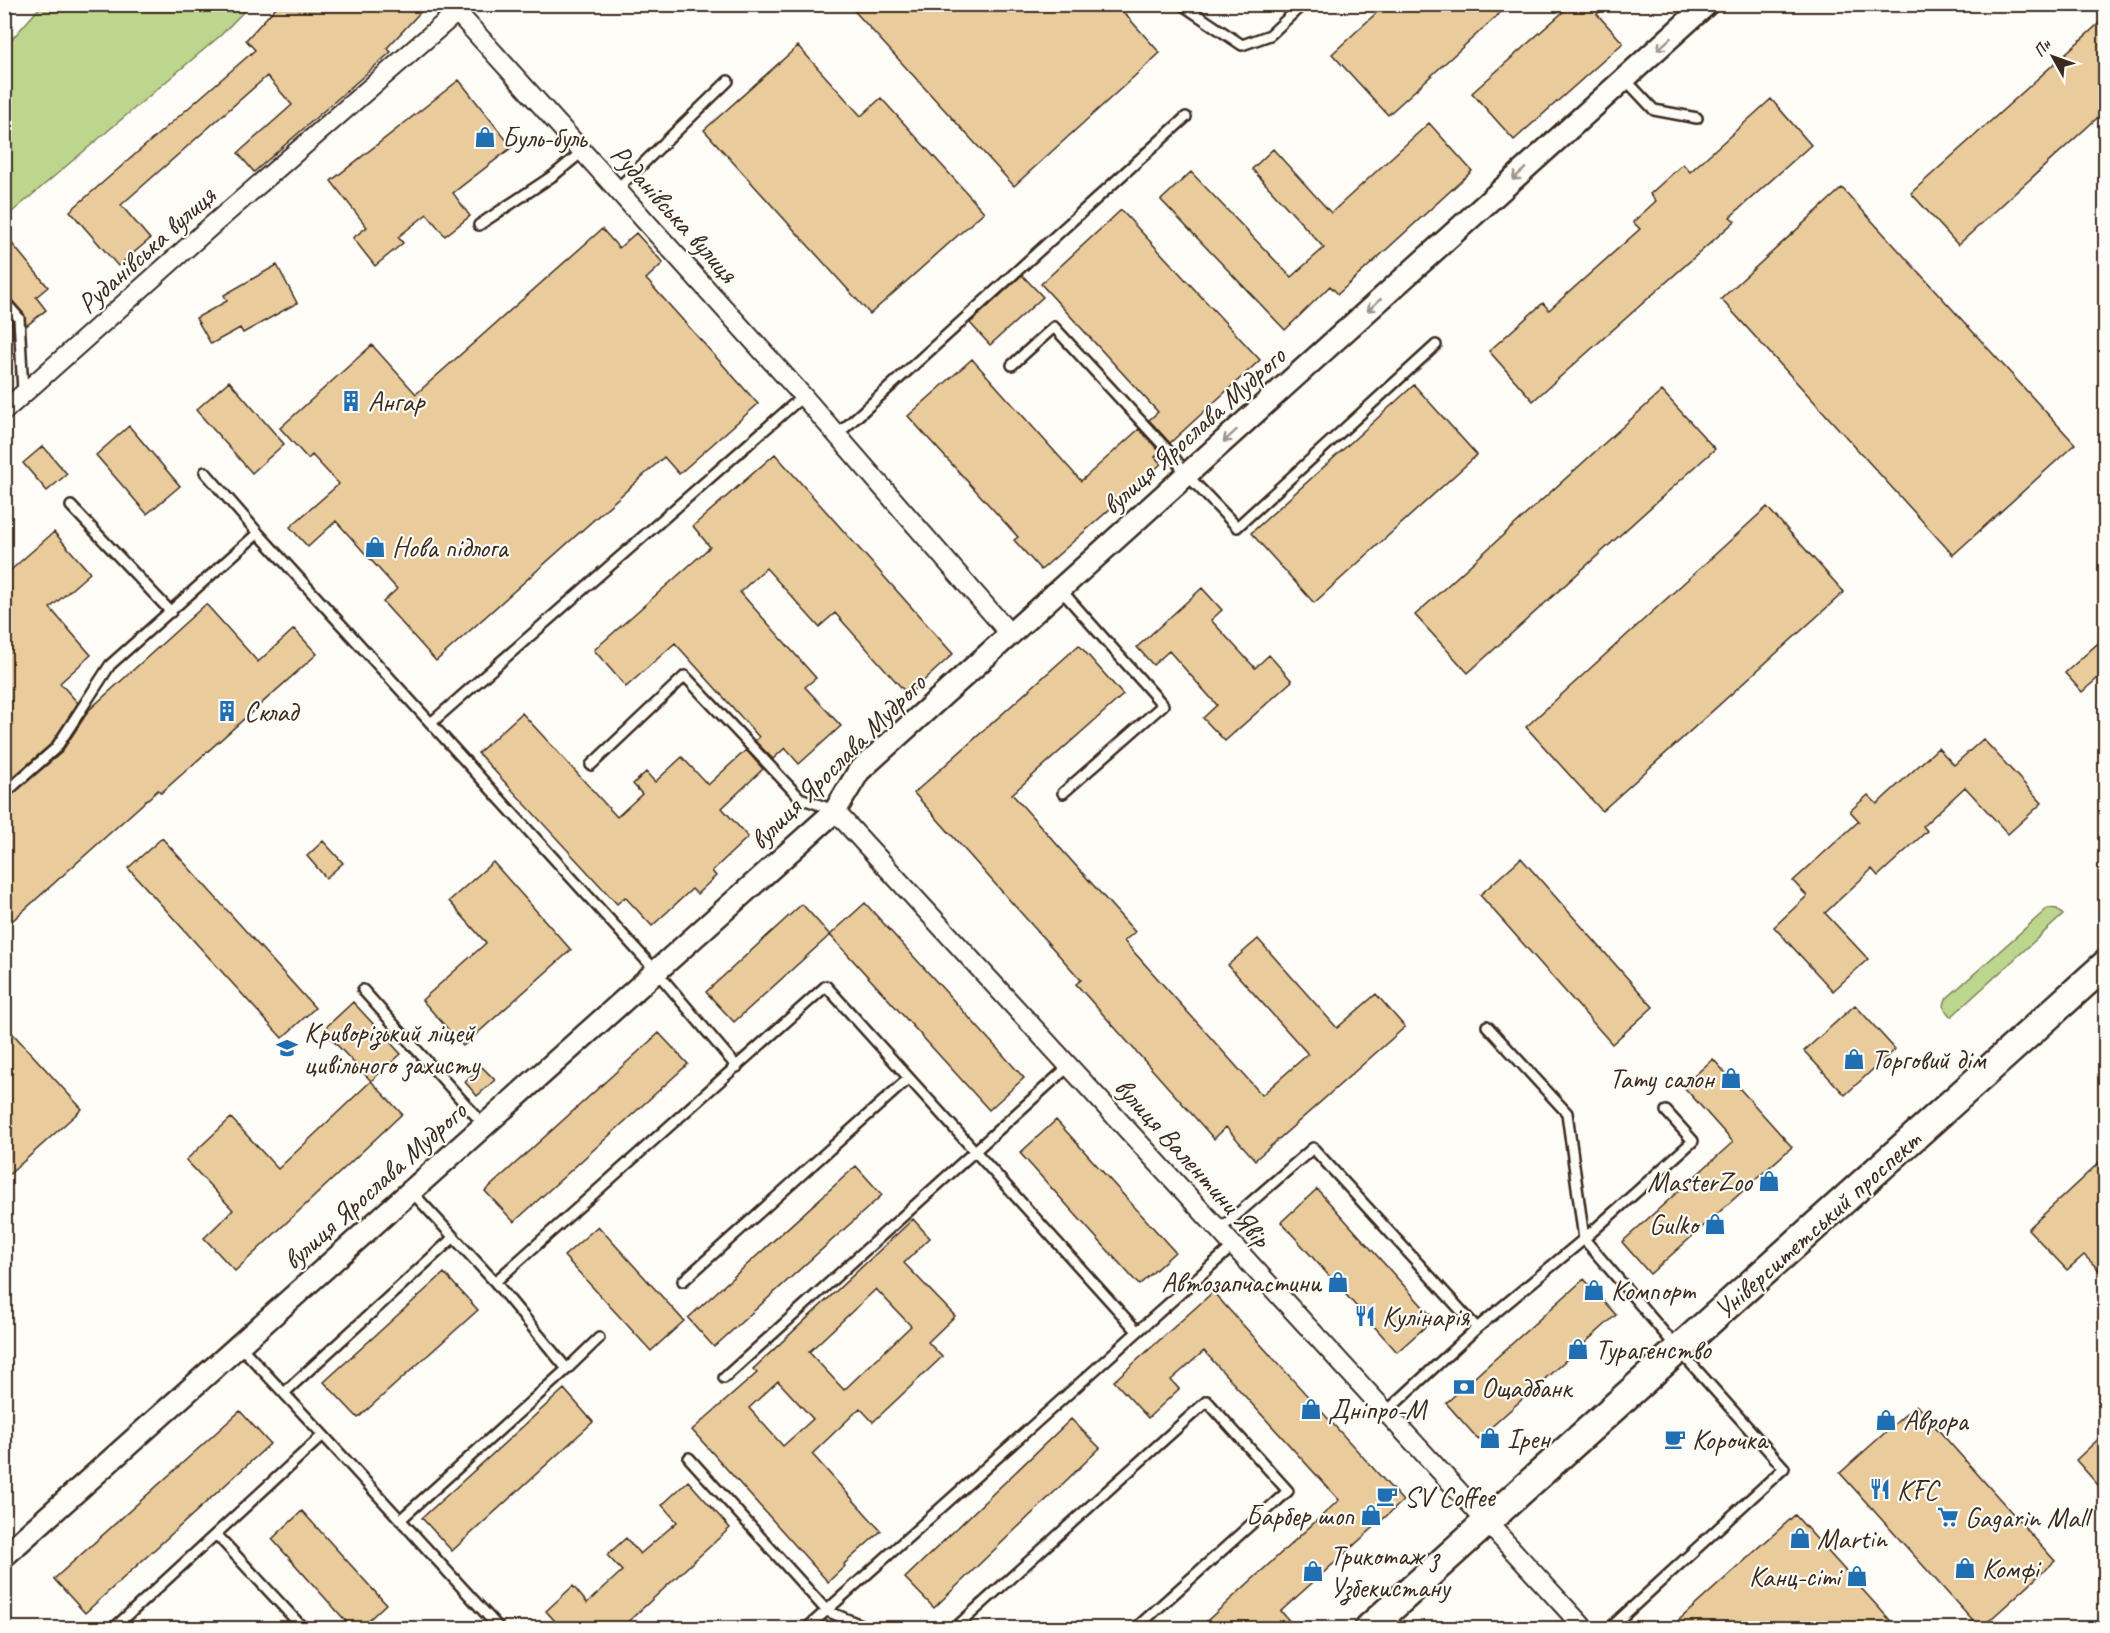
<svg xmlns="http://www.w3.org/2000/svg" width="2110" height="1633" font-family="Caveat,sans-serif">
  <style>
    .green { fill: #bdd68d; stroke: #7c8056; stroke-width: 1.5 }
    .building { fill: #e9cb9c; stroke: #3b2a1e; stroke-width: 1.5; fill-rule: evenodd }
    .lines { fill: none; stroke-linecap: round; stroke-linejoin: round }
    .service-casing { stroke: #3b2a1e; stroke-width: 14 }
    .minor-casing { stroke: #3b2a1e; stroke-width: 22 }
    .tertiary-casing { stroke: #3b2a1e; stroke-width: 26 }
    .primary-casing { stroke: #3b2a1e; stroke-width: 32 }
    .service { stroke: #fdfcf7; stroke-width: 9 }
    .minor { stroke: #fdfcf7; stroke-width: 18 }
    .tertiary { stroke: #fdfcf7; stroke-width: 21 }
    .primary { stroke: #fdfcf7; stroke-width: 27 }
    .oneway { stroke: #9c938a }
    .labels { text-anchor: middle; stroke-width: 4.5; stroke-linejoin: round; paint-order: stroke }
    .poi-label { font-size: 28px; fill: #3b2a1e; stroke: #fdfcf7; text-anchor: start }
    .street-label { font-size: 28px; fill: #3b2a1e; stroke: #fdfcf7 }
  </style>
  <rect width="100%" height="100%" fill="#fdfcf7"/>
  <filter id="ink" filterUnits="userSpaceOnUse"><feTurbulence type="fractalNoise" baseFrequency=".0167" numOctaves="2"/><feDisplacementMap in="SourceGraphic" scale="12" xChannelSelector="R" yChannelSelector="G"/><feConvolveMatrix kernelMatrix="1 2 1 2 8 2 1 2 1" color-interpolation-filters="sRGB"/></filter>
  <g filter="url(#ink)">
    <path class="green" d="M42,5H250L221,35L5,218V47Z
      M2048,908L2057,909L2063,915L1951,1017C1945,1010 1942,1007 1946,999Z"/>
    <path class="building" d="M279,4H428L387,48L391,52L254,172L238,153L292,105L267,76L121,205L150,239L118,266L70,211L255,50L246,40Z
      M848,4H1116L1160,53L1014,186Z
      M1386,4H1510L1388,115L1332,54Z
      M1572,4H1608L1597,14L1623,43L1514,140L1472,93Z
      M2106,17V110L1958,245L1911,193Z
      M798,46L861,116L881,98L984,212L870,314L704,130Z
      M459,80L512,147L453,193L470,216L445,236L427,214L398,237L403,243L375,266L353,238L367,227L331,181Z
      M1771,99L1811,145L1730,217L1735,221L1533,401L1489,351L1543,303L1549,310L1640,229L1633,222L1656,201L1650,194L1683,164L1690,172Z
      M1429,123L1472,171L1338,294L1330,286L1285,330L1161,200L1191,172L1291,277L1324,248L1252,169L1273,149L1331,213Z
      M1842,188L2075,444L1953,555L1721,299Z
      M1121,210L1260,360L1170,443L1149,420L1158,412L1041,284Z
      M602,229L619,248L636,233L663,263L646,279L758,404L679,474L664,457L436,661L383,602L397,589L336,521L308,547L290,527L339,484L312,455L308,459L280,428L372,345L416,394Z
      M4,234L48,287L36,297L46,310L26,326L24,314L9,297L4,294Z
      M277,265L297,303L243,333L240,328L211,344L196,318L227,301L224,295Z
      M1022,275L1043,297L990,345L970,323Z
      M4,312L12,321L13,337L4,344Z
      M972,359L1081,481L1139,429L1160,452L1155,457L1161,464L1041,570L1014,540L1018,537L908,416Z
      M229,381L284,444L252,473L196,410Z
      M1414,385L1477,455L1314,603L1251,533Z
      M1662,391L1715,449L1468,673L1415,615Z
      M129,426L180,486L147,514L96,455Z
      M43,446L67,474L47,491L23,463Z
      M775,454L953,654L908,695L835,613L819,627L766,568L740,592L816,678L805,687L841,726L799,764L785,748L773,759L755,741L759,737L675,643L626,687L594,650L710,547L693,526Z
      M1767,507L1844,592L1602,811L1526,727Z
      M54,532L90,573L50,608L91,655L60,683L78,703L51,744L4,785V576Z
      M1202,588L1222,610L1211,620L1255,668L1269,655L1292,681L1225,741L1203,718L1217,705L1169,651L1153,665L1137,647Z
      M206,604L258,662L294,629L317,654L161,793L158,790L4,928V801L61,753L89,710Z
      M2106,636V671L2082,692L2065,673Z
      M1079,645L1123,695L1012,794L1135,932L1124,941L1262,1095L1308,1054L1228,965L1258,939L1337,1028L1376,994L1405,1027L1255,1160L1226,1127L1214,1139L1076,984L1081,980L914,793Z
      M522,713L617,817L642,794L633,784L646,772L655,782L682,757L708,785L746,750L763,769L722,808L748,837L712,871L716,876L697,894L692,889L652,926L625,897L617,904L478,753Z
      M1983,739L2042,803L2008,834L1965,787L1923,826L1927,831L1878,876L1872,869L1825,913L1868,959L1833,991L1774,927L1807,896L1793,881L1859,821L1850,811L1868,795L1877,804L1938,748L1954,765Z
      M162,838L315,1008L282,1038L128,868Z
      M323,841L343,863L326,878L307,856Z
      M1521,858L1653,1007L1612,1044L1480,895Z
      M493,862L571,950L463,1046L422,1000L486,943L449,901Z
      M865,903L1024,1078L989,1110L830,935Z
      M802,904L830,935L734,1022L706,992Z
      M353,1002L401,1054L371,1081L323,1030Z
      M1855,1005L1895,1049L1845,1095L1804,1051Z
      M4,1024L82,1109L4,1179Z
      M659,1033L688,1064L514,1222L485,1191Z
      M1713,1059L1792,1147L1650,1274L1622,1242L1733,1142L1683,1086Z
      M482,1067L495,1080L477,1096L465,1082Z
      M371,1081L402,1114L235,1271L204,1238L233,1210L186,1160L231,1118L278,1169Z
      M1056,1120L1175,1252L1139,1285L1020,1153Z
      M2106,1156V1277L2084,1255L2067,1270L2028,1229Z
      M856,1166L882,1195L714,1347L688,1318Z
      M1317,1189L1434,1319L1397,1352L1281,1222Z
      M913,1219L930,1238L904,1263L955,1316L928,1342L942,1357L873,1422L860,1408L812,1454L881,1531L844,1564L845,1566L828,1582L692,1430L757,1373L753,1369ZM876,1289L911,1326L844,1390L809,1352ZM778,1381L813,1419L783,1446L749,1408Z
      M598,1226L684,1321L651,1351L564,1256Z
      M444,1273L478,1310L358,1418L324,1382Z
      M1584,1279L1616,1315L1478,1439L1446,1403Z
      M1213,1292L1403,1501L1281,1611L1296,1629H1198L1339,1500L1204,1351L1171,1380L1179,1389L1148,1418L1114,1381Z
      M564,1389L593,1422L452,1551L422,1518Z
      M1916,1405L2055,1561L1980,1629L1840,1473Z
      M240,1411L270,1444L85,1613L54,1579Z
      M1071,1419L1100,1448L934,1608L905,1578Z
      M2106,1432V1494L2076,1460Z
      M688,1481L730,1528L620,1629H562L546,1611L573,1586L587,1603L622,1571L607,1555L626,1538L640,1554L677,1522L662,1505Z
      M302,1511L386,1604L359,1629H353L272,1539Z
      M1795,1515L1898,1629H1669Z"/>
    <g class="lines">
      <defs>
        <path id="service" d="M1181,4L1242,45L1270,35L1303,4
          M4,7L6,4
          M1625,79L1654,110L1697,118
          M617,189L728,81
          M479,225L554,175L583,151
          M4,301L19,318L23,392
          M1012,365L1054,327L1173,456L1187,475L1237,527L1436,345
          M837,435L1186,117
          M205,472L258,533
          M71,506L171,612
          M1060,589L1163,705L1063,793
          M431,723L803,396
          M591,765L685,676L800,798L834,810
          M4,794L56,748L110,665L258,533L656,971L737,1067
          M363,990L484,1125
          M411,1191L495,1282L567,1369L599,1338
          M1219,1230L1313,1148L1477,1328L1386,1412
          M683,1281L909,1078
          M495,1282L826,986L1137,1331
          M1477,1328L1584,1239L1567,1113L1487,1026
          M239,1345L323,1435L499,1628
          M724,1378L1069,1066
          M284,1393L454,1237
          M689,1458L827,1611L868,1628
          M400,1520L567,1369
          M216,1534L303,1628
          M114,1628L323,1435
          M807,1628L1233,1246
          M955,1628L1207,1401L1288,1491L1136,1628
          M1610,1628L1784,1468L1678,1349L1584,1239L1693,1141L1666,1111"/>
        <path id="minor" d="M4,411L209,228L457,12L803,396L1010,634
          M835,811L1584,1628"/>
        <path id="tertiary" d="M4,1556L835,811L859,771L1707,4"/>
        <path id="primary" d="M1369,1628L2106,964"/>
      </defs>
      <use href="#service" class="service-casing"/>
      <use href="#minor" class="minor-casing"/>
      <use href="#tertiary" class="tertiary-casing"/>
      <use href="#primary" class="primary-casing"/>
      <use href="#service" class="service"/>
      <use href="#minor" class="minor"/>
      <use href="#tertiary" class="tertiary"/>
      <use href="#primary" class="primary"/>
    </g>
    <defs><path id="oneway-shaft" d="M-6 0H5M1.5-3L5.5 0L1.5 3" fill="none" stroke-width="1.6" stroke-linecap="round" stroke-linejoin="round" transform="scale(1.5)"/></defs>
    <g class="oneway">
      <use href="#oneway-shaft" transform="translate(1664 44) rotate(138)"/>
      <use href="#oneway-shaft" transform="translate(1519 174) rotate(138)"/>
      <use href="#oneway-shaft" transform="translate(1374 305) rotate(138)"/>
      <use href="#oneway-shaft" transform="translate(1230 436) rotate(138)"/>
    </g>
  </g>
  <defs>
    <symbol id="shop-bare" viewBox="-9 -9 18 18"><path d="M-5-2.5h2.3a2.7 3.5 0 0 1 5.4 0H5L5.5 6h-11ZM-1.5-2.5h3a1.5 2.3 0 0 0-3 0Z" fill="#1f6fb2" stroke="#fdfcf7" stroke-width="2.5" paint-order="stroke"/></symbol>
    <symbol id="building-bare" viewBox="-9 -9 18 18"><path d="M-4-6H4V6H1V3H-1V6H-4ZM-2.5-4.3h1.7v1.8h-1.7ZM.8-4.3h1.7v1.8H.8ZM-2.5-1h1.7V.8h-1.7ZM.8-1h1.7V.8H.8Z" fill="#1f6fb2" stroke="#fdfcf7" stroke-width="2.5" paint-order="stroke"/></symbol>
    <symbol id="school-bare" viewBox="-9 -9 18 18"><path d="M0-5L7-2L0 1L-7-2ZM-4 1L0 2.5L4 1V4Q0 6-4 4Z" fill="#1f6fb2" stroke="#fdfcf7" stroke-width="2.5" paint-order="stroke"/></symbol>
    <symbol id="restaurant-bare" viewBox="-9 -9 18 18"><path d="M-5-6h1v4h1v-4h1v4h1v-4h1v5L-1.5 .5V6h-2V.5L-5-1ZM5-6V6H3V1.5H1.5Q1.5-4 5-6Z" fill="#1f6fb2" stroke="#fdfcf7" stroke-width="2.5" paint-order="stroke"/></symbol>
    <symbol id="bank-bare" viewBox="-9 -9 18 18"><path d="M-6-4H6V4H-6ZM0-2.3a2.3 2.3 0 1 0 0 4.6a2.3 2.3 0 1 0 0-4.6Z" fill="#1f6fb2" stroke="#fdfcf7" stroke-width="2.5" paint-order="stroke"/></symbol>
    <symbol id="cafe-bare" viewBox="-9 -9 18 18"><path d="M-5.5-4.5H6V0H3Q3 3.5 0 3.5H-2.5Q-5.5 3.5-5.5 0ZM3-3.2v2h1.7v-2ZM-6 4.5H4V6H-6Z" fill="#1f6fb2" stroke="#fdfcf7" stroke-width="2.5" paint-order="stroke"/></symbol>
    <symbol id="supermarket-bare" viewBox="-9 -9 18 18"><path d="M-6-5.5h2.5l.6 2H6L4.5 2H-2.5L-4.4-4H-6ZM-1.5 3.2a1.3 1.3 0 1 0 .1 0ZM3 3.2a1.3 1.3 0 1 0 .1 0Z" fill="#1f6fb2" stroke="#fdfcf7" stroke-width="2.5" paint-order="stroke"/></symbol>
  </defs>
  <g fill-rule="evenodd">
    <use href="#shop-bare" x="470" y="122" width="30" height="30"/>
    <use href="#building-bare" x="336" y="386" width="30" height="30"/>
    <use href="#shop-bare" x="360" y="532" width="30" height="30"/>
    <use href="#building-bare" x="212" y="696" width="30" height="30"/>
    <use href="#school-bare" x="272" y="1033" width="30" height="30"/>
    <use href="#shop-bare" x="1839" y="1044" width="30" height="30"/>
    <use href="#shop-bare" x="1716" y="1063" width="30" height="30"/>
    <use href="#shop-bare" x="1754" y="1166" width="30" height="30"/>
    <use href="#shop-bare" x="1700" y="1209" width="30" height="30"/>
    <use href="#shop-bare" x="1323" y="1267" width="30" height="30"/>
    <use href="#shop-bare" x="1579" y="1275" width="30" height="30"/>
    <use href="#restaurant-bare" x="1350" y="1301" width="30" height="30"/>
    <use href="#shop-bare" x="1563" y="1334" width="30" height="30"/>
    <use href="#bank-bare" x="1449" y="1372" width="30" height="30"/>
    <use href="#shop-bare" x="1296" y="1394" width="30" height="30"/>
    <use href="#shop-bare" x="1871" y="1405" width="30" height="30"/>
    <use href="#shop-bare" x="1475" y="1423" width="30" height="30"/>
    <use href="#cafe-bare" x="1660" y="1424" width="30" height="30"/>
    <use href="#restaurant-bare" x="1865" y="1474" width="30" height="30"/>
    <use href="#cafe-bare" x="1372" y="1481" width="30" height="30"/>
    <use href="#shop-bare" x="1356" y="1500" width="30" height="30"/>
    <use href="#supermarket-bare" x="1933" y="1502" width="30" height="30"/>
    <use href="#shop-bare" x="1785" y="1523" width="30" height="30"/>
    <use href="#shop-bare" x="1950" y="1553" width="30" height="30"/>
    <use href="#shop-bare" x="1298" y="1556" width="30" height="30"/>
    <use href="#shop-bare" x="1842" y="1561" width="30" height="30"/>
  </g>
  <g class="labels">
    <g class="poi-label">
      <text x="502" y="147">Буль-буль</text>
      <text x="368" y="411">Ангар</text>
      <text x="392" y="557">Нова підлога</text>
      <text x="244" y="721">Склад</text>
      <text x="304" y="1042">Криворізький ліцей<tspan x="304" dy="32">цивільного захисту</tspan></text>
      <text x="1871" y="1069">Торговий дім</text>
      <text x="1714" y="1088" text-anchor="end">Тату салон</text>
      <text x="1752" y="1191" text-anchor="end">MasterZoo</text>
      <text x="1698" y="1234" text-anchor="end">Gulko</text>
      <text x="1321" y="1292" text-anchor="end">Автозапчастини</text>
      <text x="1611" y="1300">Компорт</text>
      <text x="1382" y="1326">Кулінарія</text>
      <text x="1595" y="1359">Турагенство</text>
      <text x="1481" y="1397">Ощадбанк</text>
      <text x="1328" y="1419">Дніпро-М</text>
      <text x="1903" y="1430">Аврора</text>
      <text x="1507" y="1448">Ірен</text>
      <text x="1692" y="1449">Корочка</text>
      <text x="1897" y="1499">KFC</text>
      <text x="1404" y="1506">SV Coffee</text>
      <text x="1354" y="1525" text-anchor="end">Барбер шоп</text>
      <text x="1965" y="1527">Gagarin Mall</text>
      <text x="1817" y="1548">Martin</text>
      <text x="1330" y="1565">Трикотаж з<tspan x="1330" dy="32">Узбекистану</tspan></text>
      <text x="1982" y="1578">Комфі</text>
      <text x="1840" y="1586" text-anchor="end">Канц-сіті</text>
    </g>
    <g class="street-label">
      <text transform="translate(675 213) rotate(48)" y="10">Руданівська вулиця</text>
      <text transform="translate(146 249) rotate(-42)" y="10">Руданівська вулиця</text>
      <text transform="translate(1193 430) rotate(-42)" y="10">вулиця Ярослава Мудрого</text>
      <text transform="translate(837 761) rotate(-45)" y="10">вулиця Ярослава Мудрого</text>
      <text transform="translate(1193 1162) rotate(48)" y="10">вулиця Валентини Явір</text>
      <text transform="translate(374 1185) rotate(-42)" y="10">вулиця Ярослава Мудрого</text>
      <text transform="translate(1817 1224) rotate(-42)" y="10">Університетський проспект</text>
    </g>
  </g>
  <rect width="2110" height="1633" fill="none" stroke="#fdfcf7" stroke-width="24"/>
  <rect x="12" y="12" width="2086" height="1609" fill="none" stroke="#3b2a1e" stroke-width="2" filter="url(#ink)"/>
  <g transform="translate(2053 57) rotate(310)" stroke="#fdfcf7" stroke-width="4.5" paint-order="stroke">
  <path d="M0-4.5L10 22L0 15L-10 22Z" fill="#3b2a1e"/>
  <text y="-9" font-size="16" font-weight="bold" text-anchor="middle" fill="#3b2a1e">Пн</text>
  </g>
</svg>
